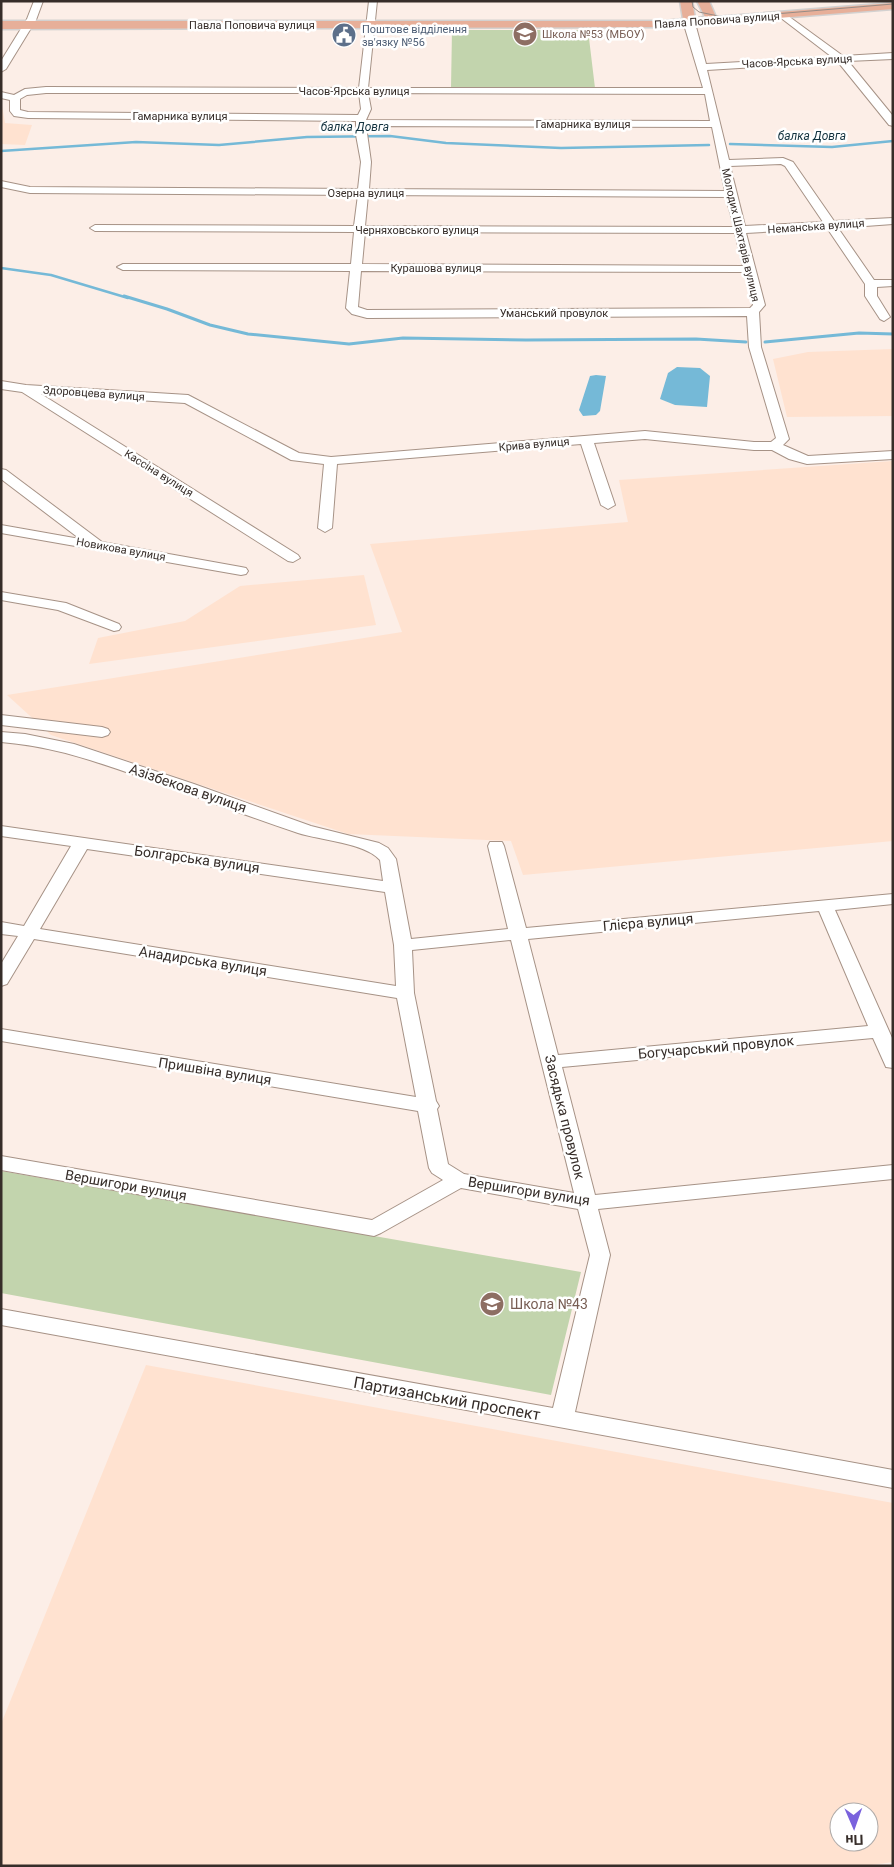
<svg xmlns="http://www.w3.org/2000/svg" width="894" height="1867" font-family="Roboto,sans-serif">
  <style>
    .built { fill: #ffe2d0; fill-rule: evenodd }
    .green { fill: #c2d4ad }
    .water { fill: #75b9d7 }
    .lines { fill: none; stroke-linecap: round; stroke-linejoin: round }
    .stream-far1 { stroke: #75b9d7; stroke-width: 2.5 }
    .stream { stroke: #75b9d7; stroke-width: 3 }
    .minor-casing { stroke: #a69286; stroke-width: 2 }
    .major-casing { stroke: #d3d1d0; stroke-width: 3 }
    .minor { fill: #fff; fill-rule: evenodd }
    .major { fill: #e7af99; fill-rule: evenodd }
    .tram { stroke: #978c86; stroke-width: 1 }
    .labels { text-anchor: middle; stroke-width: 5; stroke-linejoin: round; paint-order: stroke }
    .far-street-label { font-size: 11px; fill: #362d29; stroke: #fff }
    .far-service-label { font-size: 11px; fill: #4e5e75; stroke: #fff; text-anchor: start }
    .far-education-label { font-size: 11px; fill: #785e54; stroke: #fff; text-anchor: start }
    .far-water-label { font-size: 12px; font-style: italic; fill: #12323f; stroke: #fff }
    .street-label { font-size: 14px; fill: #362d29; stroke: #fff }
    .education-label { font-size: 14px; fill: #785e54; stroke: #fff; text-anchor: start }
    .near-street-label { font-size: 16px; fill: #362d29; stroke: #fff }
  </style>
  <rect width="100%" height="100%" fill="#fceee7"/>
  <path class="built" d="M1,99L5,123L32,125L25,145L1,144Z
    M893,349V416L787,417L773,359L808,352Z
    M893,461V841L523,875L511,841L348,834L51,735L7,695L402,632L370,544L628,522L619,480Z
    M364,575L376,625L89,664L98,638L185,621L240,586Z
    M146,1365L893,1503V1862L865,1866H1V1724ZM839,1812H869V1842H839Z"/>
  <path class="green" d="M452,30H588L595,88H451Z
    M1,1171L581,1272L551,1395L1,1293Z"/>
  <path class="water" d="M677,367L700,368L710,376L707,407L675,405L660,399L668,373Z
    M596,375L606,376L600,411L596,415L583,416L579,410L590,376Z"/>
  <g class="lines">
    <path class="stream-far1" d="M730,144L832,147L893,141
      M1,151L136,142L219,145L307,137L390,136L446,143L561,148L709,145
      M1,268L51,275L128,298"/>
    <path class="stream" d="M124,296L167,309L210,325L248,334L349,344L403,338L526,340L696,339L746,342
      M765,342L859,333L893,334"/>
    <defs>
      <path id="minor" d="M34,1H43L36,20L6,69L1,72V61L27,19Z
        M369,1H377L368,88H703L685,28V23L690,20L695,23L706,64L832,57L781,18L780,16L784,13L843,56L893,53V59L848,61L893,116V126L889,125L838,62L707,70L729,160L783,158L793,162L834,221L893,218V224L838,228L874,280H893V286L877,287V296L890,317L884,321L880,319L865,296V284L827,228L746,233L765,305L759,312L761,347L789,439L783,445L808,456L893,451V459L807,464L789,459L772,450H754L645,439L594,443L615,505L608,509L601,505L581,444L337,464L332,528L325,532L318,528L324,464L291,460L185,403L41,394L298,555L300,558L293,562L288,561L22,392L1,389V381L26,385L188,395L299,453L331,457L645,431L754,442H771L776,438L749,347L747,316L367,318L352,314L346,308L350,271L123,270L117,267L123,264H351L354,232L95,231L90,228L95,225L354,226L358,195L30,193L1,187V181L30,187L358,189L361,162L356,135V121L28,118L14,116L10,111V100L1,98V92L14,95L25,89L46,87L359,88ZM46,93H359L361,109L358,115L28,112L20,110V99L27,95ZM368,93L705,94L710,121L366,120L371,109ZM366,126L712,127L725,191L369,189L371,162ZM781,164L785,166L823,222L745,226L730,166ZM368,195L726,197L734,227L365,226ZM365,232L735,233L743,266L362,264ZM361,271L745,272L753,305L750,308L367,310L358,307Z
        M1,469L6,470L102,542L241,567L246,568L248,571L246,574L241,575L1,533V525L80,539L1,479Z
        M1,592L66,603L119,624L121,627L119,630L114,631L58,610L1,600Z
        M1,715L102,727L108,729L110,732L108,735L102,737L1,725Z
        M1,732L25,734L74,744L194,784L311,826L379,843L388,848L396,859L411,939L508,929L488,846L490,842H502L504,846L526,928L893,894V904L835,910L893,1040V1068L886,1067L873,1038L562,1067L595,1195L893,1165V1179L598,1209L610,1255L575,1412L893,1470V1488L1,1325V1309L553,1408L590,1255L578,1209L461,1188L381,1233L374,1236L1,1170V1156L372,1220L443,1180L432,1173L429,1168L418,1111L1,1041V1029L416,1097L397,998L34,939L7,984L1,986V964L18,936L1,934V922L24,926L71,846L1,836V826L383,881L380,860C365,843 320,840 298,833C240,814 184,791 126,772C82,757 48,746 1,742ZM87,849L385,892L394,945L396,986L40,929ZM819,911L868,1026L558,1055L528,939ZM511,940L574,1193L464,1174L448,1164L437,1109L439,1106L436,1101L414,993L412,950Z"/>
      <path id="major" d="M680,1H692L695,18L705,17L697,1H709L716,17L893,3V9L665,27L1,29V21H665L683,19Z"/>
    </defs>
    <use href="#minor" class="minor-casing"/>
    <use href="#major" class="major-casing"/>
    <use href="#minor" class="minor"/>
    <use href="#major" class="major"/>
    <path class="tram" d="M692,1L693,7L699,12L728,18L893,4"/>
  </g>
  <defs>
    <symbol id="school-disc" viewBox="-11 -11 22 22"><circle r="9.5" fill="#8d6e63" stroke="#fff"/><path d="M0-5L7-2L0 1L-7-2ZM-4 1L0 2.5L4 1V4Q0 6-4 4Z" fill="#fff"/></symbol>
    <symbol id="civic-disc" viewBox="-11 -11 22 22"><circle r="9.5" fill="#5c6f8a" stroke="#fff"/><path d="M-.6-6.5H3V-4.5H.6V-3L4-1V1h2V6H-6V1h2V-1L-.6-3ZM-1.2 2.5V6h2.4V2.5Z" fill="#fff"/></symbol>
  </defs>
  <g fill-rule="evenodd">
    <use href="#school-disc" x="511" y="20" width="28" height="28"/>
    <use href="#civic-disc" x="330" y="21" width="28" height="28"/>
    <use href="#school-disc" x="478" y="1290" width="28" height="28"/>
  </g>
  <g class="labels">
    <g class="far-street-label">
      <text transform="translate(717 20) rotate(-4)" y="4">Павла Поповича вулиця</text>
      <text x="252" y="29">Павла Поповича вулиця</text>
      <text transform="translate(797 61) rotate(-3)" y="4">Часов-Ярська вулиця</text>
      <text x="354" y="95">Часов-Ярська вулиця</text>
      <text x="180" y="120">Гамарника вулиця</text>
      <text x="583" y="128">Гамарника вулиця</text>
      <text x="366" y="197">Озерна вулиця</text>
      <text transform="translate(816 226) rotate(-4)" y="4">Неманська вулиця</text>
      <text x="417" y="234">Черняховського вулиця</text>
      <text transform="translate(741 235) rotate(77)" y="4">Молодих Шахтарів вулиця</text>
      <text x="436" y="272">Курашова вулиця</text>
      <text x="554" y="317">Уманський провулок</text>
      <text transform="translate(94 393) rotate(4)" y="4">Здоровцева вулиця</text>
      <text transform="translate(534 444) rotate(-5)" y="4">Крива вулиця</text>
      <text transform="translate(159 473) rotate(32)" y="4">Кассіна вулиця</text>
      <text transform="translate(121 549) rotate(10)" y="4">Новикова вулиця</text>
    </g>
    <g class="far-service-label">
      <text x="362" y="33">Поштове відділення<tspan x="362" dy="13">зв'язку №56</tspan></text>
    </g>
    <g class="far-education-label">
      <text x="542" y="38">Школа №53 (МБОУ)</text>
    </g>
    <g class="far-water-label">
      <text x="355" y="131">балка Довга</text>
      <text x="812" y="140">балка Довга</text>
    </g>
    <g class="street-label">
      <text transform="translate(188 788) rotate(19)" y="5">Азізбекова вулиця</text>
      <text transform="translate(197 859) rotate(8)" y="5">Болгарська вулиця</text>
      <text transform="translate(648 922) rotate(-5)" y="5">Глієра вулиця</text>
      <text transform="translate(203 961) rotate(9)" y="5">Анадирська вулиця</text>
      <text transform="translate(716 1047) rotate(-5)" y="5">Богучарський провулок</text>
      <text transform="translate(215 1071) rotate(9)" y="5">Пришвіна вулиця</text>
      <text transform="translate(565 1117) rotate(76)" y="5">Засядька провулок</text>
      <text transform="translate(126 1185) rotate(10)" y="5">Вершигори вулиця</text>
      <text transform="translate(529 1191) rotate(9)" y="5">Вершигори вулиця</text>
    </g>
    <g class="education-label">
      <text x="510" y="1309">Школа №43</text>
    </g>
    <g class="near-street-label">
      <text transform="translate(447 1398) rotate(10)" y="6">Партизанський проспект</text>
    </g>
  </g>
  <rect width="894" height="1867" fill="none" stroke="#362d29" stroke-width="5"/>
  <g transform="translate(854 1827) rotate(178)"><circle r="24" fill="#ffffff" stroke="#afaba9"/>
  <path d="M0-4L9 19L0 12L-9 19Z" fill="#7a62dd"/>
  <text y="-8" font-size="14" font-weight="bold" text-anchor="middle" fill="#362d29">Пн</text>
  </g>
</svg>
